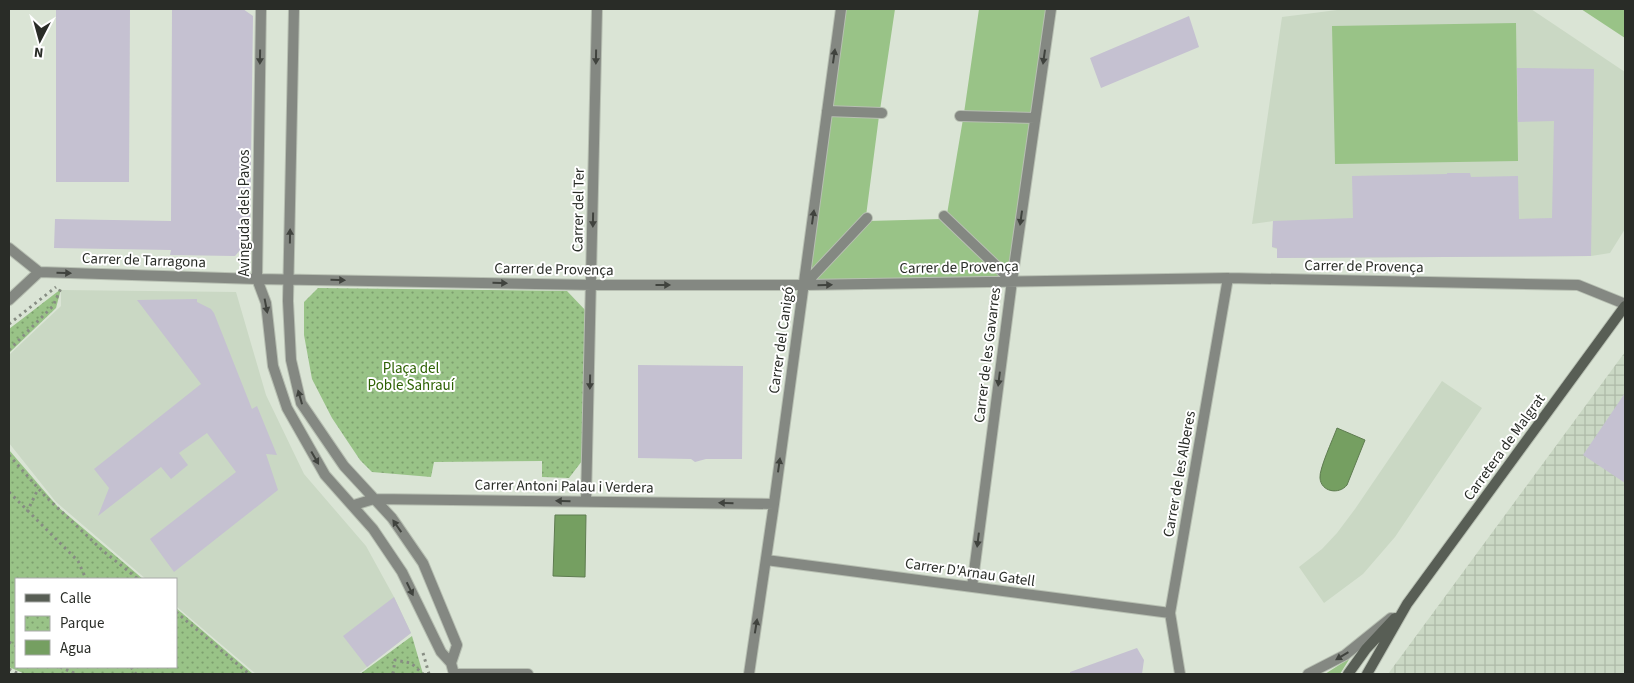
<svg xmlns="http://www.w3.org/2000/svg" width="1634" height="683" font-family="'Source Sans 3',sans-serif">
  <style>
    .built { fill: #cad8c4 }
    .industrial { fill: url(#industrial-grid) }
    .green { fill: #99c387 }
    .park { fill: url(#park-dots) }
    .water { fill: #759f61; stroke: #5e7c50 }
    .building { fill: #c5c1d1 }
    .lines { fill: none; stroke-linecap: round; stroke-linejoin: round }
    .street-casing { stroke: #b7bfb2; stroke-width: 12 }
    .secondary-casing { stroke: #b7bfb2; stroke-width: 12 }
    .path { stroke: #878d83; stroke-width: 3; stroke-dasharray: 2.5 4; stroke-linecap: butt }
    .street { stroke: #848882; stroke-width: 10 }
    .secondary { stroke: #585e55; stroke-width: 10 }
    .oneway { fill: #40433e }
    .labels { text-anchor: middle; stroke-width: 4; stroke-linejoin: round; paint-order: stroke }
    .street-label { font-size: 15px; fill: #292c27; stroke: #fff }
    .park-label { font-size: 15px; fill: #2d6103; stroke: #fff }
  </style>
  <defs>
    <pattern id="industrial-grid" width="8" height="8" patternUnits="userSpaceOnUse" patternTransform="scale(1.25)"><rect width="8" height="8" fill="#cad8c4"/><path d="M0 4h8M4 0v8" fill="none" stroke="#aebaa8"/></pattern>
    <pattern id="park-dots" width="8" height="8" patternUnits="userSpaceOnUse" patternTransform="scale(1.25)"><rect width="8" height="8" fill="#99c387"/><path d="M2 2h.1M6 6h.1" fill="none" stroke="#7d9f6e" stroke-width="1.8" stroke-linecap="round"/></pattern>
  </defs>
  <rect width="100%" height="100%" fill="#dae4d5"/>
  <path class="built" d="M1345,9H1531L1625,72V229L1610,253L1591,256L1277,258V249L1272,247L1273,221L1252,224L1282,17Z
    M61,290L236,292L266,395L304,474L366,546L394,597L411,633L358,674H256L176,606V579H146L56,502L9,443V355L61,306Z
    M1442,381L1482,408L1395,537L1363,574L1324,603L1299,567L1322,549L1337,533L1355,509Z"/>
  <path class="industrial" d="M1625,352V674H1388Z"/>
  <path class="green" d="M845,9H895L880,110L829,108Z
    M979,9H1049L1033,114L964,113Z
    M1581,9H1625V38Z
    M1516,23L1518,161L1335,164L1332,26Z
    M828,114L879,116L866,216L806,278Z
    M963,119L1032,120L1009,272L947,214Z
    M942,219L1007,280L810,282L868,221Z
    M1350,658L1340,674H1325Z"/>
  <path class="park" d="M318,288L567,291L587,312L582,461L569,478L542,477V461L434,462L431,477L372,472L360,460L332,418L312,379L304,335V302Z
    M61,289L56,308L9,353V329Z
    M9,450L58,507L143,579H16V667H176V608L253,674H25L9,667Z
    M412,636L423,674H360Z"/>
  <path class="water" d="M1337,428L1365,440L1347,485C1339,495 1321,492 1320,478C1319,469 1333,439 1337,428Z
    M555,515H586L585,577L553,576Z"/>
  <path class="building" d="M56,9H130L129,182H56Z
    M172,9H243L253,16L250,239L235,256L170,255L171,250L54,248L55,219L171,221Z
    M1189,16L1199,47L1101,88L1090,58Z
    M1517,68L1594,69L1591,256L1277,258V248L1272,247L1273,221L1353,218L1352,176L1447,174V173H1470L1471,177L1518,176L1519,219L1552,218L1554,121L1518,122Z
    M197,299V302L211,309L214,313L252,409L257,406L277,455L266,454L278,490L174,572L150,539L236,472L207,433L179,453L188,465L171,479L161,467L98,516L109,488L94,469L201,384L137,300Z
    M638,365L743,366L742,459H706L695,462L691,459L638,458Z
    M1625,393V483L1583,455Z
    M394,597L411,633L367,667L343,636Z
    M1137,648L1144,660L1142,674H1070V672Z"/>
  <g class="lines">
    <defs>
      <path id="street" d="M261,9L257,279L266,303L273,366L287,408L325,475L373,529L402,572L441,652L451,663L454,674
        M294,9L288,301L291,360L301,403L344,466L392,518L423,563L457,645L451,663
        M827,111L882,113
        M960,116L1035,118
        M944,216L1012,281
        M9,248L39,272
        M804,285L867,218
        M9,300L39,272L257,279L592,285H804L1228,278L1578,285L1625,304
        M586,501L597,9
        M354,505L374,499L774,504
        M766,560L1170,613
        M972,587L1012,281L1051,9
        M454,674H528
        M749,674L774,504L841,9
        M1180,674L1170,613L1228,278
        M1308,674L1345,655L1391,618"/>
      <path id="secondary" d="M1348,674L1366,649L1395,618
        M1367,674L1407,604L1625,306"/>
    </defs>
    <use href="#street" class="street-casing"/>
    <use href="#secondary" class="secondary-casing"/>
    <path class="path" d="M9,324L56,287
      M9,350L53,306L61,288
      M9,455L45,496L102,550L138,579
      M9,492L78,561L86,579
      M27,512L38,489
      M176,612L249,674
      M9,642L16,646
      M423,653L429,674
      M60,667L76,674
      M131,667L136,674
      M9,669L19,674
      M393,674L395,660L411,663L423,674"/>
    <use href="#street" class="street"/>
    <use href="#secondary" class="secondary"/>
  </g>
  <defs><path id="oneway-solid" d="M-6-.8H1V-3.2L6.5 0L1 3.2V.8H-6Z" transform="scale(1.25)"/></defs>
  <g class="oneway">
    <use href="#oneway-solid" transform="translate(834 56) rotate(-82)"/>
    <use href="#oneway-solid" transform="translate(260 57) rotate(91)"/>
    <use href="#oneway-solid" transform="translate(596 57) rotate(91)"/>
    <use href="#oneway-solid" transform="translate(1044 57) rotate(98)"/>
    <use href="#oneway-solid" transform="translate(813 217) rotate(-82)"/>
    <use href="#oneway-solid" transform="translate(1021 218) rotate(98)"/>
    <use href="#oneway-solid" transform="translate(593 220) rotate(91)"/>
    <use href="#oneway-solid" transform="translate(290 236) rotate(-89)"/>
    <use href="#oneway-solid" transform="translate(64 273) rotate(2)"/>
    <use href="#oneway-solid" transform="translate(338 280) rotate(1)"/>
    <use href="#oneway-solid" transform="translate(500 283) rotate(1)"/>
    <use href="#oneway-solid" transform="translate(663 285)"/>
    <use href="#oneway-solid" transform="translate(825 285) rotate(-1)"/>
    <use href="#oneway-solid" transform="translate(266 306) rotate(79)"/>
    <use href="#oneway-solid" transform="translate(999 379) rotate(97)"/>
    <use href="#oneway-solid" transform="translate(590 382) rotate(91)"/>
    <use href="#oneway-solid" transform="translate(300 397) rotate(-106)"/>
    <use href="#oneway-solid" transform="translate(315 458) rotate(60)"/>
    <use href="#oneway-solid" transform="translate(779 465) rotate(-82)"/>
    <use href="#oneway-solid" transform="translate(563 501) rotate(-179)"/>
    <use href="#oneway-solid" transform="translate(726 503) rotate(-179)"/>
    <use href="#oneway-solid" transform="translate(397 526) rotate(-125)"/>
    <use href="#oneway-solid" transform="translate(978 540) rotate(97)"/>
    <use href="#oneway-solid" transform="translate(410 589) rotate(64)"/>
    <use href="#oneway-solid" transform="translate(756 626) rotate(-81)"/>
    <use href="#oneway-solid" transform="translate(1342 656) rotate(149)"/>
  </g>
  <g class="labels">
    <g class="street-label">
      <text transform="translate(578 210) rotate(-89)" y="5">Carrer del Ter</text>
      <text transform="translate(244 213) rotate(-90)" y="5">Avinguda dels Pavos</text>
      <text transform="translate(144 260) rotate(2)" y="5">Carrer de Tarragona</text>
      <text transform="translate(1364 266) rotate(1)" y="5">Carrer de Provença</text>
      <text transform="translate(959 267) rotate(-1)" y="5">Carrer de Provença</text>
      <text transform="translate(554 269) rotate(1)" y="5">Carrer de Provença</text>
      <text transform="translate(781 340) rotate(-82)" y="5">Carrer del Canigó</text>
      <text transform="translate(987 355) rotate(-83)" y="5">Carrer de les Gavarres</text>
      <text transform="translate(1504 447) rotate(-54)" y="5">Carretera de Malgrat</text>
      <text transform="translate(1179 474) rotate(-80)" y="5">Carrer de les Alberes</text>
      <text transform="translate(564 486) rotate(1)" y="5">Carrer Antoni Palau i Verdera</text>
      <text transform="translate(970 572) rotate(8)" y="5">Carrer D'Arnau Gatell</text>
    </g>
    <g class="park-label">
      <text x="411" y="373">Plaça del<tspan x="411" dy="17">Poble Sahrauí</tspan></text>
    </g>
  </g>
  <rect width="1634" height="683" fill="none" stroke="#292c27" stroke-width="20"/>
  <rect x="15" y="578" width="162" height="90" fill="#ffffff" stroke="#a9aba9"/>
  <rect x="25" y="594" width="25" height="8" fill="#585e55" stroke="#a9aba9"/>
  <text x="60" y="603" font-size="15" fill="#292c27">Calle</text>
  <rect x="25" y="616" width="25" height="15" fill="url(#park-dots)" stroke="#a9aba9"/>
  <text x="60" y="628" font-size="15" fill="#292c27">Parque</text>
  <rect x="25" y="640" width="25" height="15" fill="#759f61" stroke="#a9aba9"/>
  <text x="60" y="653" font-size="15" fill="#292c27">Agua</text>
  <g transform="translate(40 40) rotate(186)" stroke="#ffffff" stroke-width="4" paint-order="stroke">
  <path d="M0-4L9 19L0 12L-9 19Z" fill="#292c27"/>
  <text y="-8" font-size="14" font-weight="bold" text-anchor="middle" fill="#292c27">N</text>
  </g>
</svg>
